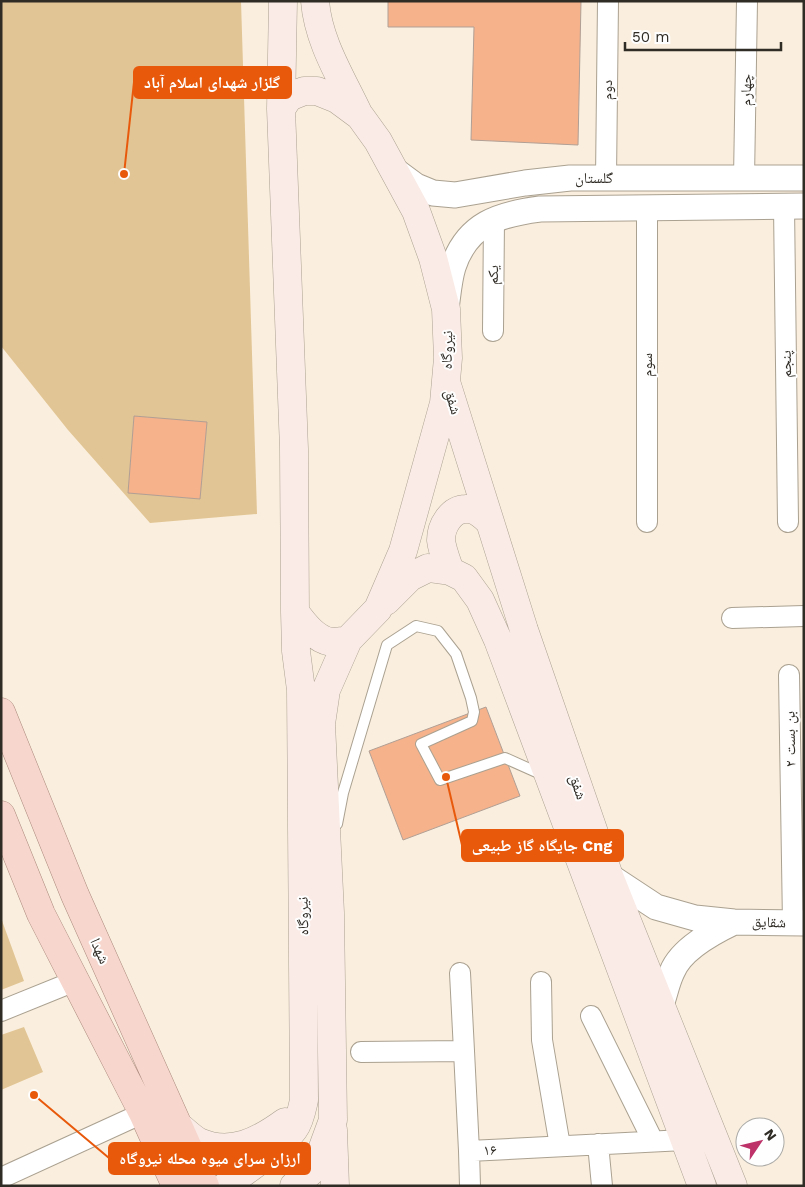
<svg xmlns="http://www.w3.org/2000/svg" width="805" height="1187" font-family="'Work Sans','Noto Naskh Arabic',sans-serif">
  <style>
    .green { fill: #e2c594 }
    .building { fill: #f5b28b; stroke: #b19f95 }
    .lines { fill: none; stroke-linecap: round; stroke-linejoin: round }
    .service-casing { stroke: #aba191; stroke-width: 12 }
    .minor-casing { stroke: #aba191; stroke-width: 22 }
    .tertiary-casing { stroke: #aba191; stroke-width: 27 }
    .secondary-casing { stroke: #aba191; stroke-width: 29 }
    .primary-casing { stroke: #ac897c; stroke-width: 29 }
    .service { stroke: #fff; stroke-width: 10 }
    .minor { stroke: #fff; stroke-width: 20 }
    .tertiary { stroke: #fff; stroke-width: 25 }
    .secondary { stroke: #faebe6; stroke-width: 28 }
    .primary { stroke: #f6d6cd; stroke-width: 28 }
    .labels { text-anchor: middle; stroke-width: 4; stroke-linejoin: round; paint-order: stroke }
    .street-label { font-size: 15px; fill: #2f2b25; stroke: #fefefe }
    .leader { fill: none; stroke: #e8590c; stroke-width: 2 }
    .callout-dot { fill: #e8590c; stroke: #fefefe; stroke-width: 2 }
    .callout { fill: #e8590c; stroke: #e8590c; stroke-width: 2 }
    .callout-label { font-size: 16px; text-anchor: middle; font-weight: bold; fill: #fff }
  </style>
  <rect width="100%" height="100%" fill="#faefde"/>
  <path class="green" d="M1,1H241L257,514L150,523L68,430L1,346Z
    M1,918L24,981L1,990Z
    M24,1027L43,1072L1,1090V1035Z"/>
  <path class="building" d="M388,1H581L578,145L471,140L474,27H388Z
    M134,416L207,422L200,499L128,493Z
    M486,707L520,796L403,840L369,751Z"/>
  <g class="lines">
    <defs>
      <path id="service" d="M337,824L343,793L387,645L416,626L438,631L456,654L471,698L474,712L472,721L421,744L440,780L505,758L543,775"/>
      <path id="minor" d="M606,178L608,1
        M744,178L747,1
        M784,206L788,522
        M493,331L494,219
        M647,522V209
        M732,618L804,616
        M789,675L793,923
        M460,973L464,1051
        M541,982L542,1040L560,1146
        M1,1011L75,981
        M591,1016L653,1141
        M361,1052L464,1051L469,1151L684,1140
        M598,1144L602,1186
        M469,1151L470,1186
        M1,1178L143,1113"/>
      <path id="tertiary" d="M393,169L416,186L433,193L455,195L525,183L570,178H804
        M446,309C448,295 449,280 453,267C467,224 499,214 540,209L804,206
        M609,876L656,907L695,918L734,922L804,923
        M661,1005C665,994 667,982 672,972C681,949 713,932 734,922"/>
      <path id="secondary" d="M315,1C318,41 341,77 358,113
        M281,109L289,97L304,91H317L337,99L360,116L378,141L416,211L433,258L446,309L448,358L444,403L403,551L378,609L348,640C343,641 336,642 331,642C315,639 304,624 295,612L294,449L281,109L283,1
        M447,385L524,630L609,876L733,1186
        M450,571C447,562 442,550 441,540C441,526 451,509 466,509C476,508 484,516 490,522
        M386,601L410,577L428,568L450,571L464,578L480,600L498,640L702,1186
        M177,1125C184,1130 191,1138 199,1142C231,1156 259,1141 285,1122
        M333,1130L335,1186
        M226,1186C248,1167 277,1152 294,1129C300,1121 302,1109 304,1100L301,690L296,651L295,612
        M294,1186L310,1172L322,1150L333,1120L330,913L321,724L326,690L348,640"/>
      <path id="primary" d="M1,712L75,895L205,1186
        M1,815L41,914L143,1113L176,1186"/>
    </defs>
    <use href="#service" class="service-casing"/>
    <use href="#minor" class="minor-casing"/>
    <use href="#tertiary" class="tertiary-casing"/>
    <use href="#secondary" class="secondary-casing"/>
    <use href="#primary" class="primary-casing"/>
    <use href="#service" class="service"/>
    <use href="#minor" class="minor"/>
    <use href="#tertiary" class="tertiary"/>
    <use href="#secondary" class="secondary"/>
    <use href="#primary" class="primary"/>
  </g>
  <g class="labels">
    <g class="street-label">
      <text transform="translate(607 90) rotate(-90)" y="5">دوم</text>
      <text transform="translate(746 90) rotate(-89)" y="5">چهارم</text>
      <text x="594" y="183">گلستان</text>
      <text transform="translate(493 275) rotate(-89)" y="5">یکم</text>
      <text transform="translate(447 350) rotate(-89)" y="5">نیروگاه</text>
      <text transform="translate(786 364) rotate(-91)" y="5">پنجم</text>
      <text transform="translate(647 365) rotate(-90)" y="5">سوم</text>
      <text transform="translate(453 402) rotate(73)" y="5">شفق</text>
      <text transform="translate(790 739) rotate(-91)" y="5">بن بست ۲</text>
      <text transform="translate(578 787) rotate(71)" y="5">شفق</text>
      <text transform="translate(303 916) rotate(-91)" y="5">نیروگاه</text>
      <text transform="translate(769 922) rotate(2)" y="5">شقایق</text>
      <text transform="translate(100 951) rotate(66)" y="5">شهدا</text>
      <text transform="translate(490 1150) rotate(-3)" y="5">۱۶</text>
    </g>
  </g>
  <path class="leader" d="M124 174L134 82M446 777L462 845M34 1095L109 1158"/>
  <g class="callout-dot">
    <circle cx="124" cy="174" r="5"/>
    <circle cx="446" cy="777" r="5"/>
    <circle cx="34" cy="1095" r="5"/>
  </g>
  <g class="callout">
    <rect x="134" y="67" width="157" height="31" rx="5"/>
    <rect x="462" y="830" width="161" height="31" rx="5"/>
    <rect x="109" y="1143" width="201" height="31" rx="5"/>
  </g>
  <g class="callout-label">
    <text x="212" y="88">گلزار شهدای اسلام آباد</text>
    <text x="542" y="851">جایگاه گاز طبیعی Cng</text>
    <text x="210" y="1164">ارزان سرای میوه محله نیروگاه</text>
  </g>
  <rect width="805" height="1187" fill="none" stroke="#2f2b25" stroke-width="5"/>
  <g transform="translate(760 1142) rotate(55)"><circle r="24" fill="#fefefe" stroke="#abaaa7"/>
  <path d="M0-4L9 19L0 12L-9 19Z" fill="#bd3268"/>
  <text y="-8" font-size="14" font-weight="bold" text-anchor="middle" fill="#2f2b25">N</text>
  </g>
  <path d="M625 42v8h156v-8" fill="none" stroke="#2f2b25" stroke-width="2.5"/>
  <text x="632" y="42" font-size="15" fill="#2f2b25" stroke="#fefefe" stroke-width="4" paint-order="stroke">50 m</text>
</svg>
